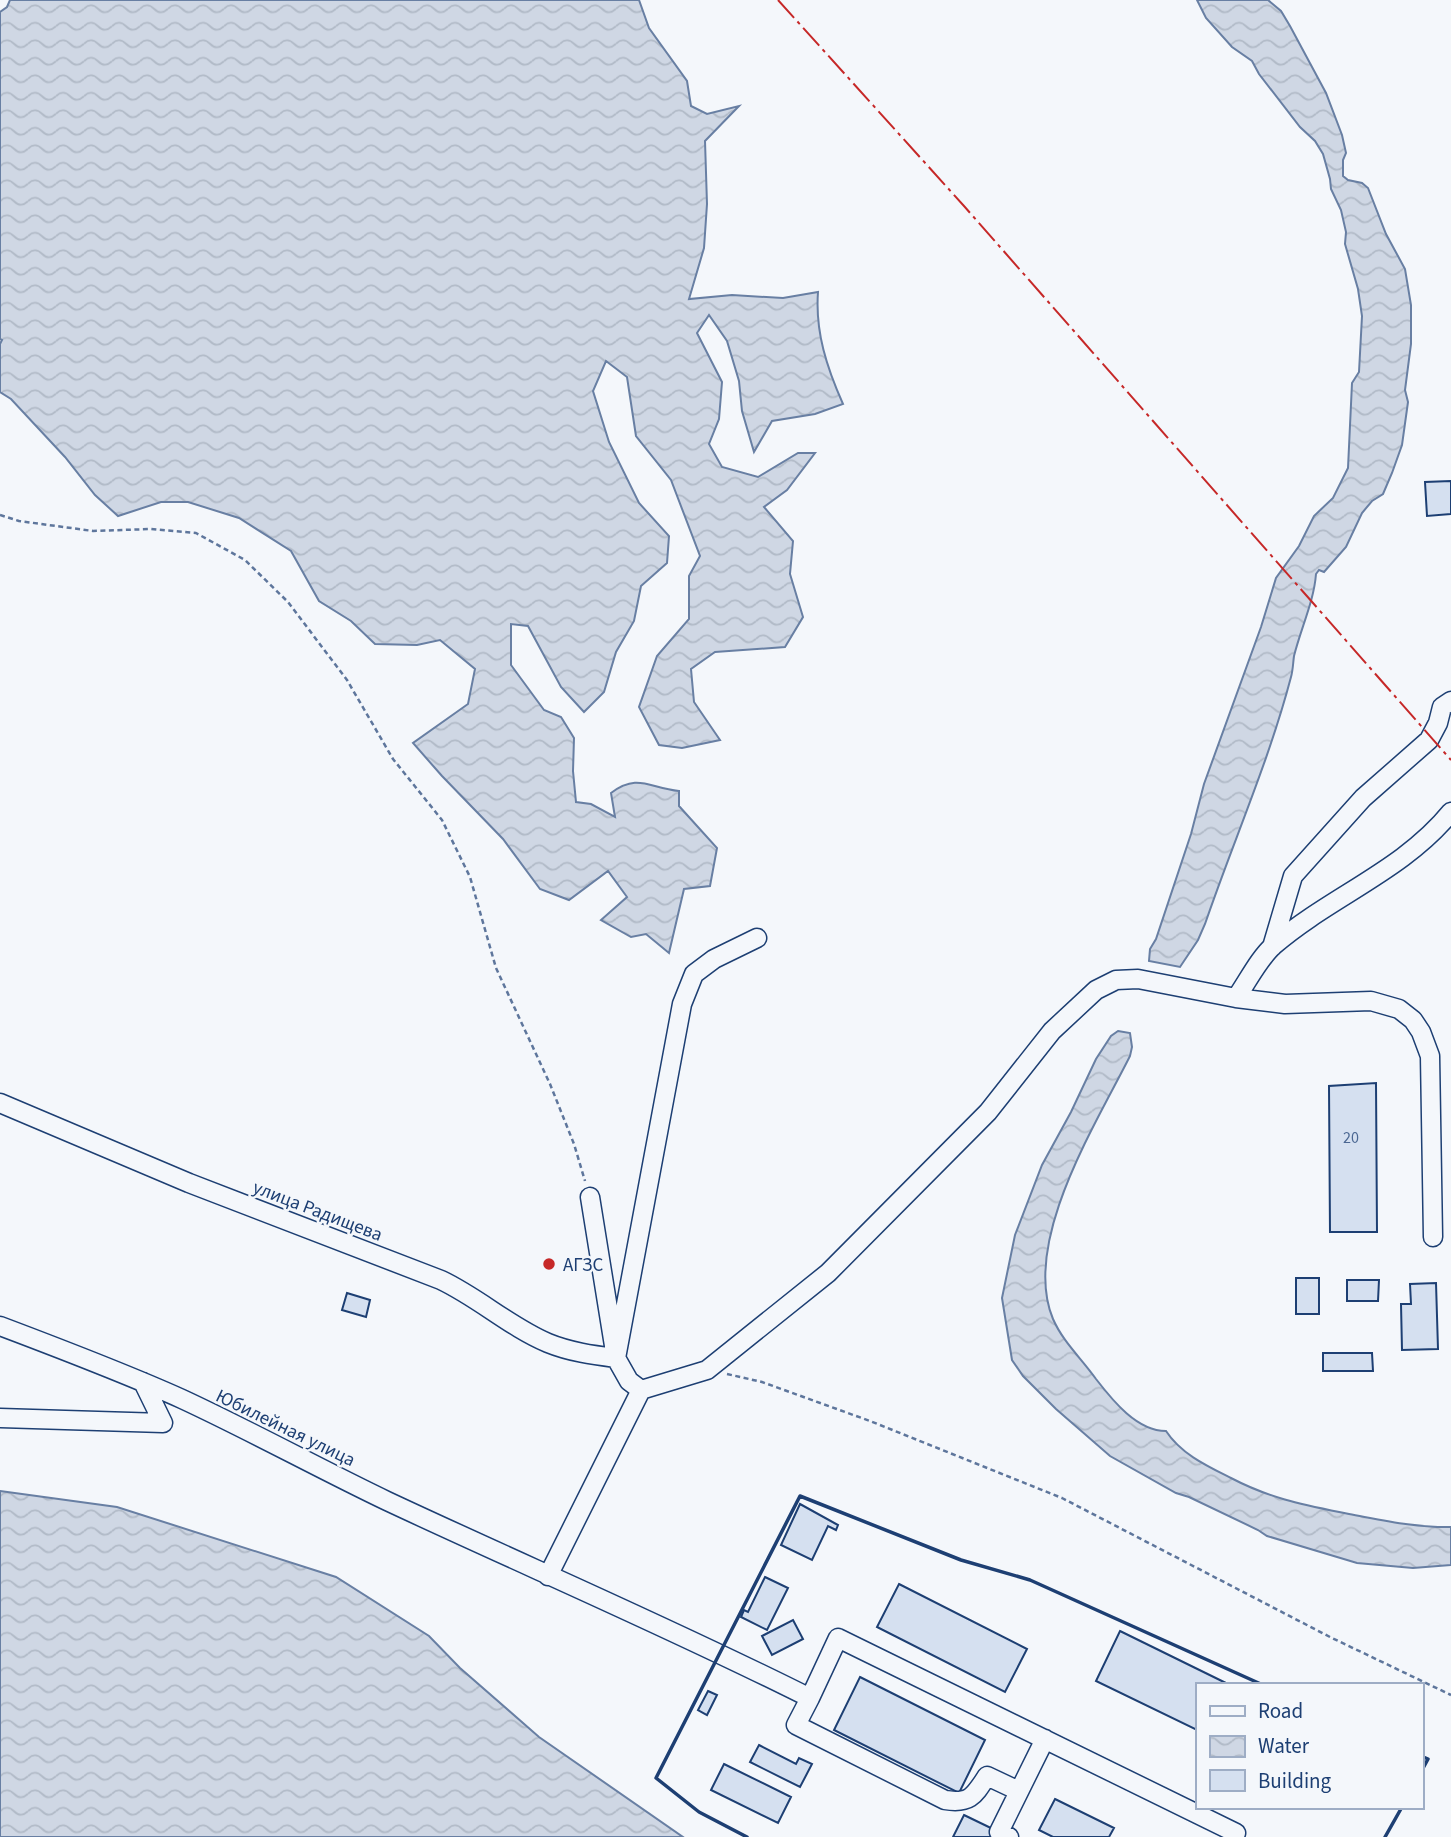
<svg xmlns="http://www.w3.org/2000/svg" width="1451" height="1837" font-family="'Source Sans 3',sans-serif">
  <style>
    .water { fill: url(#water-waves); stroke: #687fa3; stroke-width: 2 }
    .building { fill: #d5e0f0; stroke: #1d3f73; stroke-width: 2 }
    .lines { fill: none; stroke-linecap: round; stroke-linejoin: round }
    .minor-casing { stroke: #1d3f73; stroke-width: 21 }
    .path { stroke: #5e769c; stroke-width: 2.5; stroke-dasharray: 5 3.5; stroke-linecap: butt }
    .minor { stroke: #f4f7fb; stroke-width: 18 }
    .wall { stroke: #1d3f73; stroke-width: 3.5 }
    .power { stroke: #c62828; stroke-width: 2; stroke-dasharray: 24 5 3.5 5; stroke-linecap: butt }
    .poi-dot { fill: #c62828; stroke: #f4f7fb; stroke-width: 2.5 }
    .labels { text-anchor: middle; stroke-width: 5; stroke-linejoin: round; paint-order: stroke }
    .number-label { font-size: 16px; fill: #4b6792 }
    .street-label { font-size: 19px; fill: #1d3f73; stroke: #f4f7fb }
    .poi-label { font-size: 19px; fill: #1d3f73; stroke: #f4f7fb; text-anchor: start }
  </style>
  <defs>
    <pattern id="water-waves" width="16" height="10" patternUnits="userSpaceOnUse" patternTransform="scale(1.75)"><rect width="16" height="10" fill="#cfd7e4"/><path d="M0 5q4-4 8 0t8 0" fill="none" stroke="#b1bac7"/></pattern>
  </defs>
  <rect width="100%" height="100%" fill="#f4f7fb"/>
  <path class="water" d="M10,0H639L649,28L687,81L691,106L707,114L739,106L705,141L707,204L704,248L689,299L732,295L783,298L818,292C815,332 827,368 843,404L815,414L772,421L754,452L742,411L739,381L727,341L709,315L697,333L722,382L719,419L709,444L722,467L758,477L798,453H815L787,490L764,507L793,541L790,574L803,617L785,647L715,652L691,669L694,702L720,740L682,748L659,745L639,707L657,656L689,619V576L700,556L671,480L636,436L627,377L606,361L593,391L609,442L639,503L669,536L667,563L641,586L634,621L616,652L604,692L584,712L561,687L528,626L511,624V665L544,710L561,717L574,738L573,771L576,802L591,804L615,817L611,793C638,773 649,788 679,791V806L717,848L710,886L684,889L669,953L646,934L631,937L601,920L627,897L608,871L569,900L540,889L503,839L442,776L413,743L468,704L475,669L440,640L417,645L375,644L351,621L319,601L291,551L239,518L188,502H161L118,516L95,495L65,457L11,399L0,392V344L2,340L0,339V12L7,7Z
    M1197,0H1268L1281,11L1290,26L1326,93L1342,135L1346,153L1343,160V176L1348,180L1362,183L1368,188L1386,234L1405,269L1411,305V344L1405,390L1408,402L1402,445L1392,473L1383,494L1372,501L1362,513L1346,547L1324,572L1319,570L1316,574C1314,601 1301,628 1294,656C1293,663 1293,670 1291,677C1269,761 1233,842 1205,924L1198,940L1180,967L1149,961L1150,949L1156,939L1191,834L1204,784L1261,627L1276,578L1299,546L1314,516L1333,498L1348,468L1352,383L1359,372L1362,316L1358,289L1345,244L1346,232L1341,210L1331,189L1330,179L1323,154L1315,141L1300,127L1259,74L1252,61L1232,47L1206,18Z
    M1118,1031L1130,1033L1132,1047L1130,1056C1096,1124 1021,1242 1053,1319C1063,1342 1082,1359 1096,1379C1113,1401 1137,1431 1166,1431C1181,1454 1207,1466 1231,1478C1271,1499 1305,1505 1349,1514C1382,1520 1417,1528 1451,1527V1565L1413,1568L1357,1563L1267,1536L1258,1530L1189,1497L1176,1493L1110,1456L1056,1409L1023,1376L1012,1360L1002,1298L1015,1235L1042,1165L1071,1112L1096,1059L1111,1036Z
    M0,1491L117,1507L336,1577L429,1636L460,1668L539,1737L683,1837H0Z"/>
  <path class="building" d="M1451,481V514L1427,516L1425,482Z
    M1376,1083L1377,1232H1330L1329,1086Z
    M1296,1278H1319V1314H1296Z
    M1347,1280H1379L1378,1301H1347Z
    M1436,1283L1438,1349L1402,1350L1401,1304H1411L1410,1284Z
    M347,1293L370,1300L366,1317L342,1310Z
    M1323,1353H1372L1373,1371H1323Z
    M800,1504L838,1525L836,1530L828,1526L812,1560L781,1545Z
    M765,1577L788,1588L767,1630L741,1617L744,1610L748,1612Z
    M899,1584L1027,1649L1005,1692L877,1627Z
    M793,1620L803,1639L772,1655L762,1636Z
    M1120,1631L1230,1685H1197V1730L1096,1681Z
    M860,1677L985,1740L959,1793L834,1730Z
    M708,1691L717,1695L707,1715L698,1710Z
    M759,1745L796,1764L799,1758L812,1764L800,1787L750,1762Z
    M724,1764L791,1797L778,1823L711,1790Z
    M1055,1799L1114,1828L1109,1837H1053L1039,1830Z
    M964,1815L995,1830L991,1837H953Z"/>
  <g class="lines">
    <defs>
      <path id="minor" d="M1272,947L1293,876L1363,798L1429,740L1438,723L1442,707L1451,701
        M1236,998C1248,981 1259,958 1274,945C1331,896 1403,871 1451,812
        M0,1103L189,1183L441,1280C479,1298 510,1327 548,1343C570,1352 593,1355 616,1358
        M0,1326C61,1349 122,1372 182,1399C251,1431 318,1468 387,1501C528,1567 671,1628 810,1698L838,1638L1236,1833L1234,1837
        M616,1358L682,1004L694,974L714,959L757,938
        M641,1390L707,1370L828,1273L988,1112L1052,1031L1096,990L1116,980L1138,979L1236,998L1285,1004L1371,1001L1399,1009L1413,1020L1421,1032L1430,1056L1433,1237
        M0,1418L163,1423L143,1382
        M548,1576L641,1390L629,1381L616,1358L590,1197
        M810,1698L796,1725L945,1800C970,1804 974,1796 987,1776L1019,1791
        M1009,1837L999,1832L1045,1739"/>
    </defs>
    <use href="#minor" class="minor-casing"/>
    <path class="path" d="M0,515L19,521L93,531L151,529L196,533L245,560L288,602L347,680L393,759L442,820L470,877L496,968L550,1084L574,1144L585,1181
      M727,1374L762,1382L870,1421L1062,1498L1330,1637L1451,1695"/>
    <use href="#minor" class="minor"/>
    <path class="wall" d="M1421,1756L1428,1759L1421,1772
      M747,1837L699,1812L656,1778L800,1496L961,1560L1030,1580L1263,1685
      M1385,1837L1402,1807"/>
    <path class="power" d="M778,0L964,206L1451,760"/>
  </g>
  <circle class="poi-dot" cx="549" cy="1264" r="7"/>
  <g class="labels">
    <g class="number-label">
      <text x="1351" y="1143">20</text>
    </g>
    <g class="street-label">
      <text transform="translate(318 1210) rotate(21)" y="7">улица Радищева</text>
      <text transform="translate(286 1427) rotate(26)" y="7">Юбилейная улица</text>
    </g>
    <g class="poi-label">
      <text x="563" y="1271">АГЗС</text>
    </g>
  </g>
  <rect x="1196" y="1683" width="228" height="126" fill="#f4f7fb" stroke="#9eadc5" stroke-width="2"/>
  <rect x="1210" y="1706" width="35" height="10" fill="#f4f7fb" stroke="#9eadc5" stroke-width="2"/>
  <text x="1258" y="1718" font-size="21" fill="#1d3f73">Road</text>
  <rect x="1210" y="1736" width="35" height="21" fill="url(#water-waves)" stroke="#9eadc5" stroke-width="2"/>
  <text x="1258" y="1753" font-size="21" fill="#1d3f73">Water</text>
  <rect x="1210" y="1770" width="35" height="21" fill="#d5e0f0" stroke="#9eadc5" stroke-width="2"/>
  <text x="1258" y="1788" font-size="21" fill="#1d3f73">Building</text>
</svg>
